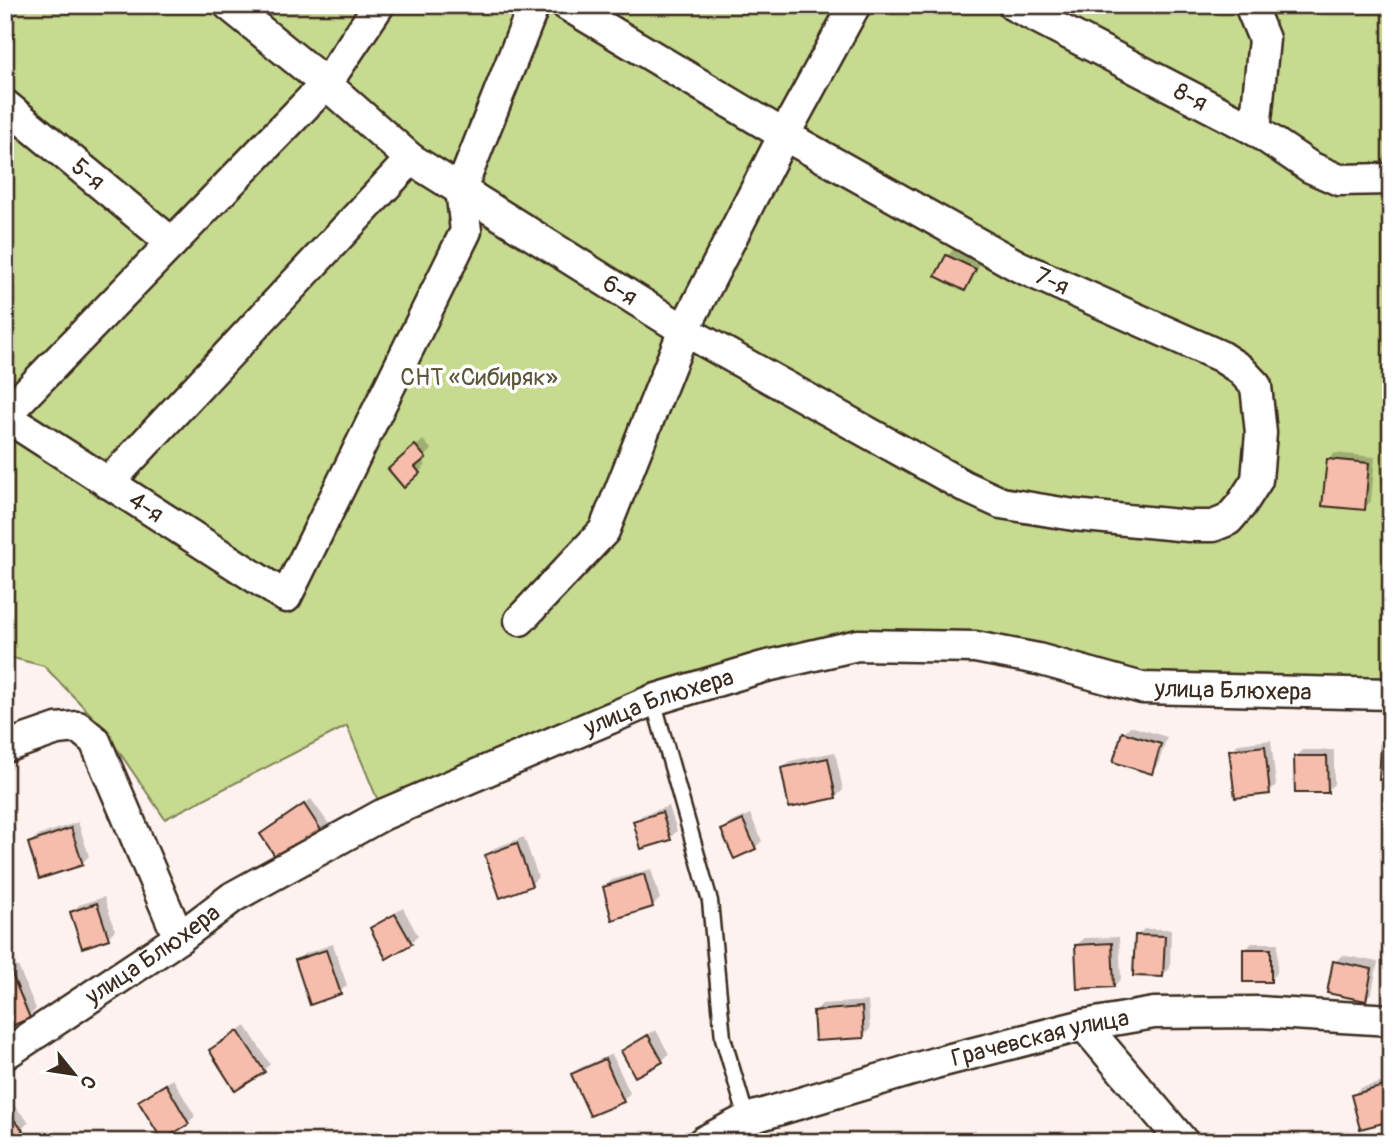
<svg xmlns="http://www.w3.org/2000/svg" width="1396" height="1147" font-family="Pangolin,sans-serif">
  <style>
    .green { fill: #c6da90; stroke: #808257; stroke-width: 2 }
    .shadow { fill: #0003 }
    .building { fill: #f6bdad; stroke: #3b2a1e; stroke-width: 2 }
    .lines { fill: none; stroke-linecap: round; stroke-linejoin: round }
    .lane-casing { stroke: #3b2a1e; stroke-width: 19 }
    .street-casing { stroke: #3b2a1e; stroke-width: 35 }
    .lane { stroke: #fff; stroke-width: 14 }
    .street { stroke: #fff; stroke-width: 30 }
    .labels { text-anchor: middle; stroke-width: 7; stroke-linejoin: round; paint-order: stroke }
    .street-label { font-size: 24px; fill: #3b2a1e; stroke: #fff }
    .park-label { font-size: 24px; fill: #5e563a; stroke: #fff }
  </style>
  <rect width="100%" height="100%" fill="#fdf2ef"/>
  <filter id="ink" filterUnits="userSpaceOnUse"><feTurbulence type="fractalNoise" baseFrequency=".0143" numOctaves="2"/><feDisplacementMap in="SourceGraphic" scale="14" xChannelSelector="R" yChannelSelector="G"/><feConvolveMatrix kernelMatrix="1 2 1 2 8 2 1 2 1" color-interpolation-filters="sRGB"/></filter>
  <g filter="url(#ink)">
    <path class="green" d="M5,5H1391V698L1172,695L970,645L793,657L383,813L347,726L165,819L100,724L44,666L5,656Z"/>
    <path class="shadow" d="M954,249L981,262L971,282L964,289L947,256Z
      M423,440L432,450L421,460L426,465L419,472L397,463Z
      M1335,453L1375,457L1371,501L1364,508L1328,460Z
      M1130,726L1167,737L1158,765L1151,772L1123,733Z
      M1390,739H1391V780L1383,746Z
      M1271,740L1276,785L1269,792L1231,751L1238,744Z
      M1303,750H1334V784L1327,791L1296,757Z
      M835,752L843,790L836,797L783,768L790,761Z
      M311,799L329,824L322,831L262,834Z
      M669,806L677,831L670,838L635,822L642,815Z
      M750,814L762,841L755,848L723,830L730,823Z
      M78,822L89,856L82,863L30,843L37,836Z
      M524,837L538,877L531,884L501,895L487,855L494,848Z
      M651,869L660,899L652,906L604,887L612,880Z
      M104,897L115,930L108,937L72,912L79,905Z
      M403,908L418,936L411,943L372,929L379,922Z
      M1144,929H1171L1170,968L1163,975L1137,936Z
      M1119,937L1121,979L1114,986L1077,945L1084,938Z
      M1252,943H1278L1277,973L1270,980L1245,950Z
      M333,944L347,985L340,992L297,961L304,954Z
      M1342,955L1378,962L1372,992L1365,999L1335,962Z
      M18,966L36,1009L29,1016L5,1027V971Z
      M868,1001L870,1029L863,1036L815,1011L822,1004Z
      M246,1026L270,1064L263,1071L211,1050Z
      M656,1030L669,1054L662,1061L623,1051L630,1044Z
      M612,1054L630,1093L623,1100L573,1074L580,1068Z
      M173,1079L195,1116L188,1123L140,1101L147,1094Z
      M1391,1080V1119L1353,1095L1360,1088Z
      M7,1098L29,1122L8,1142H5V1100Z
      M574,1131L578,1142H546Z"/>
    <path class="building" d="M946,255L976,269L965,291L935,276Z
      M415,445L426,458L415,467L420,473L404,488L388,469Z
      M1327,459L1369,463L1365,510L1322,506Z
      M1122,732L1161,744L1152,774L1113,762Z
      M1381,745L1391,746V781L1379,780Z
      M1265,746L1270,794L1235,798L1229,750Z
      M1294,756H1327L1328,793H1295Z
      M828,758L836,798L789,808L781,768Z
      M304,804L323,833L279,862L260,834Z
      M662,812L671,840L641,849L633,821Z
      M743,820L756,849L734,859L721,830Z
      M71,828L83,865L39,879L28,843Z
      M517,843L532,886L500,898L485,855Z
      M644,874L653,907L612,920L603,887Z
      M97,903L109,939L82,948L70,912Z
      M395,914L412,944L386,959L370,928Z
      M1135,935L1165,936L1163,977L1133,976Z
      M1112,943L1114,987L1077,989L1075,945Z
      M1243,949H1271V982H1243Z
      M326,950L341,994L310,1005L295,960Z
      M1333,961L1372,969L1366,1001L1327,993Z
      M11,972L30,1018L5,1029V974Z
      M862,1007L864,1038L815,1041L813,1011Z
      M238,1031L265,1072L235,1091L209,1050Z
      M648,1035L663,1062L635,1077L621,1051Z
      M605,1059L624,1102L590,1116L571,1074Z
      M166,1084L189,1124L162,1140L138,1101Z
      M1391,1084V1121L1360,1129L1351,1095Z
      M5,1110L23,1130L11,1142H5Z"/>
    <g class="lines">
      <defs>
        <path id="lane" d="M653,700L710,901L723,1038L747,1119"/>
        <g id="street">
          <path id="s1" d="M229,5L326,84L411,159L684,330L966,487L1001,503L1074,515L1189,526H1213L1228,520L1241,505L1257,480L1261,433L1256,386L1240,369L1220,356L1018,266L784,135L567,5"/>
          <path id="s2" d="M1013,5L1255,130L1264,39L1250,5"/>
          <path id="s3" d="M5,105L172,243"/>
          <path d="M1255,130L1310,167L1339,180L1391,179"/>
          <path d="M5,415L326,84L379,5"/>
          <path id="s4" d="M5,416L286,597L466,231L461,189L534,5"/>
          <path d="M108,483L411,159"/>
          <path d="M520,620L604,531L684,330L784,135L855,5"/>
          <path d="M5,747L57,729L78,727L95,741L179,938"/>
          <path d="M1084,1025L1183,1142"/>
          <path id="s5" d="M5,1054L179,938L233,897L382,815L653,700L763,667L858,645L975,647L1038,659L1142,688L1391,694"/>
          <path id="s6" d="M703,1142L747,1119L935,1063L1084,1025L1154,1013L1259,1012L1391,1020"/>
        </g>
      </defs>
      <use href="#lane" class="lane-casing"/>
      <use href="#street" class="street-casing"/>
      <use href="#lane" class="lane"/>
      <use href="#street" class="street"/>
    </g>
  </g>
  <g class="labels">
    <g class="street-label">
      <text dy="8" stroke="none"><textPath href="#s2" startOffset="200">8-я</textPath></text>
      <text dy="8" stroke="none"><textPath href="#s3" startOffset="108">5-я</textPath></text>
      <text transform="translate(1052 281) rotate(24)" y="8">7-я</text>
      <text dy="8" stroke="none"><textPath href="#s1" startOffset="485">6-я</textPath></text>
      <text dy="8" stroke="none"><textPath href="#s4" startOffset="168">4-я</textPath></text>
      <text dy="8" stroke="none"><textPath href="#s5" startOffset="1334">улица Блюхера</textPath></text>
      <text dy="8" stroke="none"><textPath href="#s5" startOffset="746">улица Блюхера</textPath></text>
      <text dy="8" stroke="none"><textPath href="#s5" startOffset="178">улица Блюхера</textPath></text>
      <text dy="8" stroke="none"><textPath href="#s6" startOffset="354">Грачевская улица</textPath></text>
    </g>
    <g class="park-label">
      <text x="479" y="385">СНТ «Сибиряк»</text>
    </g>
  </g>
  <rect width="1396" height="1147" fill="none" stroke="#fff" stroke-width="28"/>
  <rect x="14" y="14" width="1368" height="1119" fill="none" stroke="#3b2a1e" stroke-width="2.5" filter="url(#ink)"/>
  <g transform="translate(74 1074) rotate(120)" stroke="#ffffff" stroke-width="5" paint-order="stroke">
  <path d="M0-5L12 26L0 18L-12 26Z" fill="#3b2a1e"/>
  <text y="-10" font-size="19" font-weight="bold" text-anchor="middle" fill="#3b2a1e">С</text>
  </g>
</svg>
